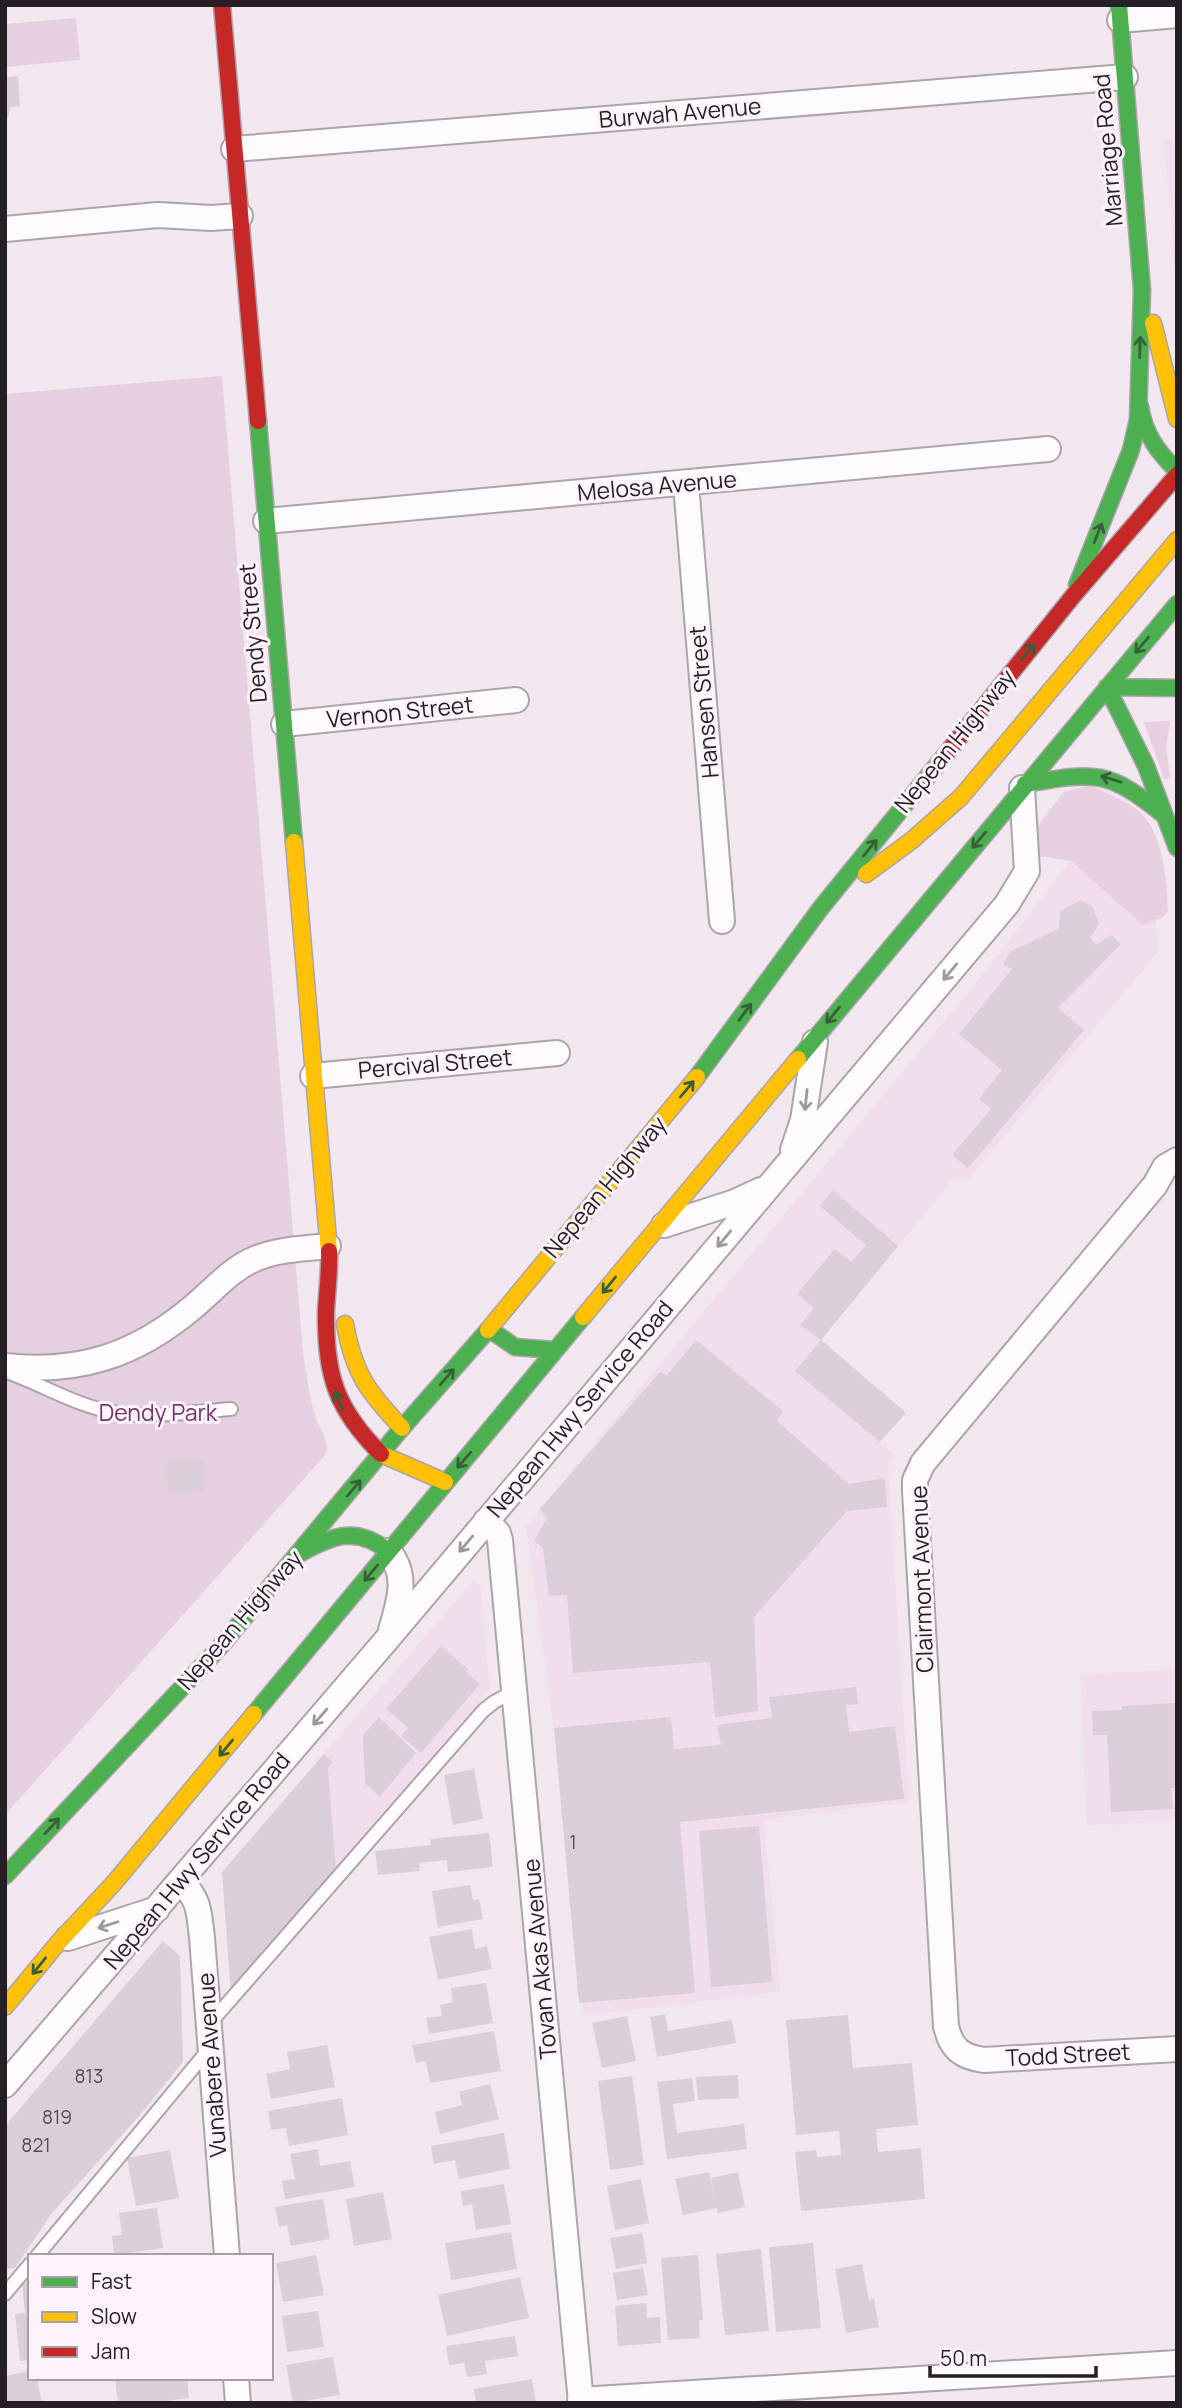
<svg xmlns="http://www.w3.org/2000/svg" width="1182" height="2408" font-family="Manrope,sans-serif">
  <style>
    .built { fill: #f1ddec }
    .green { fill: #e6cfe1 }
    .building { fill: #dbced9 }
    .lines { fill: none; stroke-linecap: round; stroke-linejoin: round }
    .lane-casing { stroke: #aca4aa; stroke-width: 16 }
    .street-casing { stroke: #aca4aa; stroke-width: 28 }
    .fast-casing { stroke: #aca4aa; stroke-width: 19 }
    .slow-casing { stroke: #aca4aa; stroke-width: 19 }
    .jam-casing { stroke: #aca4aa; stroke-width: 19 }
    .lane { stroke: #fdfbfd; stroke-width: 12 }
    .street { stroke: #fdfbfd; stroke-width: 24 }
    .fast { stroke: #4caf50; stroke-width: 16 }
    .slow { stroke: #ffc107; stroke-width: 16 }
    .jam { stroke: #c62828; stroke-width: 16 }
    .oneway { stroke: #376038 }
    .oneway2 { stroke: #9c989c }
    .labels { text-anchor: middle; stroke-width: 6; stroke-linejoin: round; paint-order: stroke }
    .number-label { font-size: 19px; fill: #564e55 }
    .street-label { font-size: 23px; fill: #261f25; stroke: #fef2fb }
    .park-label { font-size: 23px; fill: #733669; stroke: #fef2fb }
  </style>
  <rect width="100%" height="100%" fill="#f2e7ef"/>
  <path class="built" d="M1177,139V293L1164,140Z
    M1071,860L1143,924L1156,919L1158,952L965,1183L956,1176L821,1340L906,1413L880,1442L895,1456L888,1466L909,1802L764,1820L780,1992L584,2016L553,1721L526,1526L976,983Z
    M472,1582L480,1584L490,1690L231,1994L222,1872Z
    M1177,1669V1821L1087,1826L1080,1674Z"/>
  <path class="green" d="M76,18L80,60L5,67V24Z
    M222,376L303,1352C306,1373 309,1393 314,1413C319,1429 329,1435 326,1454L5,1815V394Z
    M1170,721L1166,747L1170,778L1164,779L1144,722Z
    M1091,785C1106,793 1127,801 1140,812C1164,834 1167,882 1168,912L1163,917L1143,925L1071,861L1040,856L1035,846L1036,834L1040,823L1064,792Z"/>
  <path class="building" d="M18,76L20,106L11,107L5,126V77Z
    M1081,900L1093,907L1099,924L1090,938L1096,945L1111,935L1121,944L1058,1008L1084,1030L968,1168L952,1155L991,1109L979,1099L1002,1070L959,1034L1012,969L1003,965L1010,952L1059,928L1060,911Z
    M833,1190L898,1246L821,1340L800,1325L814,1308L797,1294L835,1249L851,1262L866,1245L820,1206Z
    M696,1340L783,1411L777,1421L849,1484L885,1478L887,1507L847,1511L754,1617L758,1711L715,1717L710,1662L573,1673L567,1595L549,1596L543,1548L534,1541L547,1518L540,1509L660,1372L667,1375Z
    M821,1340L906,1413L880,1442L795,1371Z
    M205,1458L206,1491L168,1493L167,1460Z
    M441,1646L468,1669L466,1672L480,1684L421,1753L401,1736L408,1728L386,1709Z
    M856,1687L858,1704L846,1705L849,1732L895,1726L904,1799L680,1822L695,1993L579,2003L554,1728L671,1717L674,1749L721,1745L717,1725L772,1718L769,1697Z
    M1177,1703V1788H1171L1173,1809L1111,1812L1107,1735H1093L1092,1711L1122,1710V1706Z
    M379,1717L416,1753L380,1797L365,1783L363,1735Z
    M324,1754L333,1762L328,1768L336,1871L231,1994L222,1872Z
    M474,1769L483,1819L453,1825L444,1775Z
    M759,1826L772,1982L711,1987L699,1831Z
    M489,1833L493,1867L448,1872L447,1860L419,1863L420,1871L378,1875L375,1851L431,1845L430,1839Z
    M470,1885L473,1900L479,1899L483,1919L438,1927L432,1891Z
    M472,1929L475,1949L487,1946L492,1969L438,1980L429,1937Z
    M163,1941L180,1956L183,2062L139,2116L52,2213L15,2268L5,2269V2126Z
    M486,1983L493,2023L429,2034L426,2018L442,2016L440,2005L453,2002L451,1988Z
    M665,2014L668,2031L732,2020L736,2043L657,2057L650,2017Z
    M848,2015L853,2068L912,2063L918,2125L876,2129L878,2152L921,2148L925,2199L801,2211L795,2152L816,2150L817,2157L841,2155L839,2131L796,2135L786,2020Z
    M627,2016L636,2061L602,2068L592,2023Z
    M494,2031L501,2071L430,2083L426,2061L416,2063L412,2045Z
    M327,2045L335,2087L271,2099L266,2074L290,2069L287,2052Z
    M738,2075L739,2098L698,2100L696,2077Z
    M632,2076L644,2165L610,2170L598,2081Z
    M692,2078L695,2101L673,2104L677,2133L744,2124L747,2149L667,2159L657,2082Z
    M490,2084L499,2119L440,2134L435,2112L462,2105L459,2092Z
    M342,2098L348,2135L289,2146L286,2128L271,2130L268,2111Z
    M504,2133L510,2169L459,2179L455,2160L434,2164L431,2146Z
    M318,2149L320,2166L350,2161L355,2187L285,2199L282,2181L295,2179L290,2154Z
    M170,2150L179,2198L136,2206L127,2158Z
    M709,2172L715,2201L711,2178L738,2172L745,2207L718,2213L717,2208L683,2215L675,2179Z
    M641,2179L649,2223L615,2230L607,2186Z
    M504,2184L511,2224L476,2230L472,2204L463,2206L461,2191Z
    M383,2192L392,2239L354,2246L346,2199Z
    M323,2199L330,2239L291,2246L287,2225L279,2227L275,2207Z
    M157,2208L163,2248L114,2255L112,2236L122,2235L119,2213Z
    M511,2232L517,2269L451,2280L445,2243Z
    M642,2233L647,2263L616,2269L610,2238Z
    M813,2243L821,2328L776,2332L769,2247Z
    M761,2249L769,2331L725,2335L716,2254Z
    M316,2255L324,2295L283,2302L276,2263Z
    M698,2255L703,2320H699L700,2338L668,2340L661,2258Z
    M862,2264L869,2300L874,2299L879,2327L846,2333L835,2269Z
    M643,2268L648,2295L617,2300L613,2273Z
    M520,2277L529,2318L447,2336L438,2295Z
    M30,2282V2360L20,2361L15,2314L25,2313L22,2283Z
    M646,2303L647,2318L660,2317L661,2343L618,2346L615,2306Z
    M318,2311L324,2347L287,2352L282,2316Z
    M515,2336L518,2356L485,2361L487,2374L467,2377L464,2363L449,2365L446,2346Z
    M333,2357L340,2395L293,2403L286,2365Z
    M30,2371V2378H37L42,2403H5V2376Z
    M115,2378H187L189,2398L149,2403H118Z
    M532,2379L536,2403H476L474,2389Z"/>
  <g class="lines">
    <defs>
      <path id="lane" d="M12,1374C47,1387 81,1408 118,1413C154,1418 194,1412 231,1409
        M211,2022L483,1711L494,1702L515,1691
        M37,2256L209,2049
        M5,2294L30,2264"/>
      <path id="street" d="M1120,20L1177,15
        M234,149L1125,77
        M5,229L158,215L211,218L240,216
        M686,484L722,921
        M266,521L1048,449
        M284,724L516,700
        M313,1076L557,1053
        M793,1150L803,1120L815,1042
        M1177,1160L1165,1167L1155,1185L923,1463L915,1480V1491L946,2026C951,2049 962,2057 984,2060L1177,2049
        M664,1225L735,1202L761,1190
        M5,1366C79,1374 136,1355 192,1308C213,1291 230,1269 255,1259C277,1249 304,1249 328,1246
        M486,1521L498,1533L500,1540L581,2403
        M388,1551C409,1575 399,1602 391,1630
        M180,1881C200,1899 199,1913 202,1938L227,2256
        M68,1938L157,1909
        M5,2085L389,1637L1007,904L1027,871L1022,788
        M236,2378L238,2403
        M580,2400L1177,2363"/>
      <path id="fast" d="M1140,406C1144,434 1158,452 1177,471
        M258,421L294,842
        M1077,585L1131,450L1138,419L1142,290L1119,5
        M1107,687L1146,766L1177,848
        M1107,687L1177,688
        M1025,784C1095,772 1107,769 1164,815
        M798,1059L1177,604
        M697,1077L820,909L938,764
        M489,1329L515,1347L554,1350
        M301,1553C333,1535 357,1526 388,1551
        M254,1714L583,1317
        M5,1876L220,1647L402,1428L488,1330"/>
      <path id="slow" d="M1153,323L1177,419
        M294,842L329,1251
        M866,874L911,841L961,797L1177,540
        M583,1317L798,1059
        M345,1324C354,1374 368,1392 402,1428
        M488,1330L697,1077
        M381,1454L445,1482
        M5,2007L58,1943L114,1883L254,1714"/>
      <path id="jam" d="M222,5L258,421
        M938,764L1073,596L1177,475
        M329,1251C330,1271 327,1291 326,1311C325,1375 336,1409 381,1454"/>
    </defs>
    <use href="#lane" class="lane-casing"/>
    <use href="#street" class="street-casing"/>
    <use href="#fast" class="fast-casing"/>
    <use href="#slow" class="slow-casing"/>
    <use href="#jam" class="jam-casing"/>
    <use href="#lane" class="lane"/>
    <use href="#street" class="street"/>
    <use href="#fast" class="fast"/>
    <use href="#slow" class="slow"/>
    <use href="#jam" class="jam"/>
  </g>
  <defs><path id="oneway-shaft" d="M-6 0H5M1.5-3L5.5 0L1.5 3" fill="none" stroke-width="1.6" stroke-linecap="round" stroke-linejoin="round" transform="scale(1.75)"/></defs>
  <g class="oneway">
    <use href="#oneway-shaft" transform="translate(1140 347) rotate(-88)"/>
    <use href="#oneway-shaft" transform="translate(1098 533) rotate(-68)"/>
    <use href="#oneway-shaft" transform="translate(1142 645) rotate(130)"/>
    <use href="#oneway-shaft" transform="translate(1028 652) rotate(-51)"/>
    <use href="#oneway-shaft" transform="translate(1111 779) rotate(-163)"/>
    <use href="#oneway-shaft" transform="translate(979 840) rotate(130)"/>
    <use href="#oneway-shaft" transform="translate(870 848) rotate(-51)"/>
    <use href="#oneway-shaft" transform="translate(745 1012) rotate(-54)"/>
    <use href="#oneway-shaft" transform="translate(833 1015) rotate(130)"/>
    <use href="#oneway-shaft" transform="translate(687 1089) rotate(-50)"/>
    <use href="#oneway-shaft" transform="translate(609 1285) rotate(129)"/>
    <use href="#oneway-shaft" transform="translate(447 1377) rotate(-49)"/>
    <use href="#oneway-shaft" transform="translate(339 1401) rotate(-112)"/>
    <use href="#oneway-shaft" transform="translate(464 1460) rotate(131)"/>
    <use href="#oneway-shaft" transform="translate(354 1488) rotate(-50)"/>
    <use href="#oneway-shaft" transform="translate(371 1573) rotate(130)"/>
    <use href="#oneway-shaft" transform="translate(226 1748) rotate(130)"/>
    <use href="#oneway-shaft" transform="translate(52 1826) rotate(-47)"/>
    <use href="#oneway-shaft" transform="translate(39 1966) rotate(129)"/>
  </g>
  <g class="oneway2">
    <use href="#oneway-shaft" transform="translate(950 972) rotate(130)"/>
    <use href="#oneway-shaft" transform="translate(806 1100) rotate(96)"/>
    <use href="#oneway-shaft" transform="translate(724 1239) rotate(130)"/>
    <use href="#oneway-shaft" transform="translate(466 1544) rotate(130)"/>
    <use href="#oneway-shaft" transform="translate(320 1717) rotate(131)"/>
    <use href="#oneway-shaft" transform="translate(108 1925) rotate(162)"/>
  </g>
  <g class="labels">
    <g class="number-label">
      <text x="573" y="1849">1</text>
      <text x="89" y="2083">813</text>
      <text x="57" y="2124">819</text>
      <text x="36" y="2152">821</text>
    </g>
    <g class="street-label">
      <text transform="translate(680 113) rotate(-5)" y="8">Burwah Avenue</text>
      <text transform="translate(1108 150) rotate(-95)" y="8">Marriage Road</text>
      <text transform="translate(657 486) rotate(-5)" y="8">Melosa Avenue</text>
      <text transform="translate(253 633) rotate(-95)" y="8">Dendy Street</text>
      <text transform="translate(704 702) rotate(-95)" y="8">Hansen Street</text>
      <text transform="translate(400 712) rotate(-6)" y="8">Vernon Street</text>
      <text transform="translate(955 741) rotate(-51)" y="8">Nepean Highway</text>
      <text transform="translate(435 1064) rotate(-5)" y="8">Percival Street</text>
      <text transform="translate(605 1187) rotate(-50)" y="8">Nepean Highway</text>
      <text transform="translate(580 1409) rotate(-50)" y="8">Nepean Hwy Service Road</text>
      <text transform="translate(922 1579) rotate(-92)" y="8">Clairmont Avenue</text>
      <text transform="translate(240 1620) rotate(-49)" y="8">Nepean Highway</text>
      <text transform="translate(197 1861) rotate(-50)" y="8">Nepean Hwy Service Road</text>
      <text transform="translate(540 1959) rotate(-95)" y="8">Tovan Akas Avenue</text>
      <text transform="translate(1068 2055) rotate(-3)" y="8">Todd Street</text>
      <text transform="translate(212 2065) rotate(-94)" y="8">Vunabere Avenue</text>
    </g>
    <g class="park-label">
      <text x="158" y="1421">Dendy Park</text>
    </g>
  </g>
  <rect width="1182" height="2408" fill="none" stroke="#261f25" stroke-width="14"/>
  <rect x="28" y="2254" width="245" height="126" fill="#fef2fb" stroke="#a89ea5" stroke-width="2"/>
  <rect x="42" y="2277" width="35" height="10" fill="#4caf50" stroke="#a89ea5" stroke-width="2"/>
  <text x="91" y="2289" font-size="21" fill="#261f25">Fast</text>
  <rect x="42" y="2312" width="35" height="10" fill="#ffc107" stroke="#a89ea5" stroke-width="2"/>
  <text x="91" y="2324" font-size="21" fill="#261f25">Slow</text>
  <rect x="42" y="2347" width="35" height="10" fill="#c62828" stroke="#a89ea5" stroke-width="2"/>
  <text x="91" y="2359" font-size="21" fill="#261f25">Jam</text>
  <path d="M930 2366v10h166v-10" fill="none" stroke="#261f25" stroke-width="3.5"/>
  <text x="940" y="2366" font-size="21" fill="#261f25" stroke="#fef2fb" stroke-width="5" paint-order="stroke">50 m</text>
</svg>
